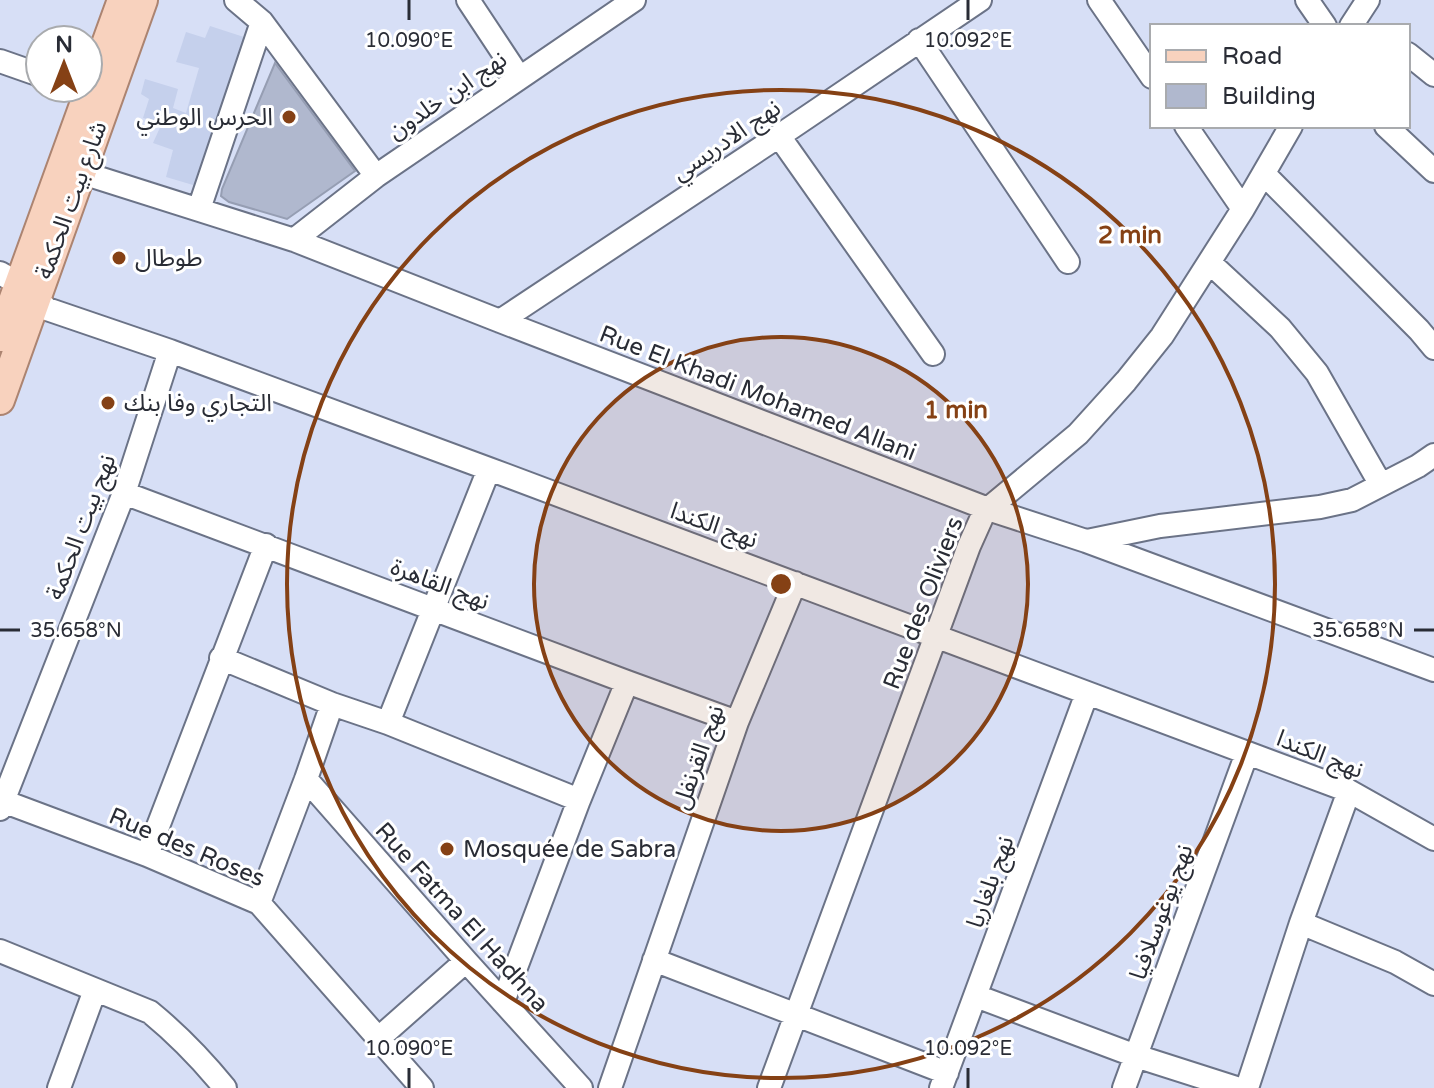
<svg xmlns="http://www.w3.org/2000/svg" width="1434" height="1088" viewBox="0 0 1434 1088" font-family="'Varela Round','Noto Sans Arabic',sans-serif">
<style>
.built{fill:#c5d0ec}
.building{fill:#b0b8ce;stroke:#969eb3;stroke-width:2}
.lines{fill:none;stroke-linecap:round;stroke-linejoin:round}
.minor-casing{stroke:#6b7387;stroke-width:26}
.major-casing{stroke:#ac8471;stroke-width:32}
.minor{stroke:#fff;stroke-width:22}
.major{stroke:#f8d2be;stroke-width:28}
.ticks{fill:none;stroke:#292c35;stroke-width:3}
.ring{fill:none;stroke:#854115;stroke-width:4}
.poi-dot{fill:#854115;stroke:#fff;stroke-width:3}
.labels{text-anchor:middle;stroke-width:6;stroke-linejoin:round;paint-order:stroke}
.street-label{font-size:24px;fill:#292c35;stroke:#fff}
.poi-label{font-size:24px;fill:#292c35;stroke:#fff;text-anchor:start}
.ticks-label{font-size:20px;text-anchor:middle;fill:#292c35;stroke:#fff;stroke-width:6;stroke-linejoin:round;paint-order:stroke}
.centre{fill:#854115;stroke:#fff;stroke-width:4}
.ring-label{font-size:24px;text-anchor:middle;font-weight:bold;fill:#854115;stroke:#fff;stroke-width:6;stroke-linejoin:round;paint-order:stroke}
</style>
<rect width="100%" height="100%" fill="#d7dff6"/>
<!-- built -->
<path class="built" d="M210 26 247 38 200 179 193 185 166 177 173 150 153 143 162 123 143 118 149 99 141 94 145 79 178 89 173 108 186 113 199 68 176 62 186 32 205 38Z"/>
<!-- building -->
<path class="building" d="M275 63 355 171 287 219 229 202 221 196 222 189Z"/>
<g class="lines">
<defs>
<path id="minor" d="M236 0 262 22 376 176
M468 0 519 77
M1099 0 1152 77
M1307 0 1325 26
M1351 26 1368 0
M919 40 1068 262
M1408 54 1434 75
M0 61 40 75
M1186 126 1243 209
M1386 126 1434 171
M779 136 933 354
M67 168 294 240 500 321 988 509 1086 541 1434 670
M1264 174 1419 330 1434 348
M199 209 262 22
M294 240 376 176 634 0
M1210 263 1280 328 1317 373 1381 485
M0 273 19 284 47 309 170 351 489 469 1349 791 1434 839
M500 321 779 136 980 0
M124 493 627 682 737 722
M1087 541 1160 526 1320 507 1352 500 1418 466 1434 455
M221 658 332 704 388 723 579 800
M388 723 489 469
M306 779 466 961 581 1088
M0 800 147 855 259 903 422 1088
M0 809 124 493 170 351
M147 855 266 545
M259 903 306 779 332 704
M1301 923 1395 962 1434 984
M0 951 150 1012C178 1035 203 1061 225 1088
M654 960 947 1073
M976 996 1136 1056 1236 1088
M503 1002 579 800 627 682
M379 1038 466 961
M59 1088 95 990
M610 1088 737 722 795 583
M769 1088 969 546 982 517 988 509 1078 434 1126 381 1162 336 1243 209 1291 126
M941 1088 1087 693
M1124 1088 1247 753
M1247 1088 1301 923 1349 791"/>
<path id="major" d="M0 337 122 0
M0 400 143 0"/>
</defs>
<!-- minor casing -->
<use href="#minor" class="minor-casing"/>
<!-- major casing -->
<use href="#major" class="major-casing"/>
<!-- minor -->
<use href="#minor" class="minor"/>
<!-- major -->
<use href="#major" class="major"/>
</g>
<!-- ticks -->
<path class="ticks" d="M409 0V20M968 0V20M0 630H20M1414 630H1434M409 1068V1088M968 1068V1088"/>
<!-- distance rings -->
<circle cx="781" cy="584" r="247" fill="#854115" fill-opacity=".12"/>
<g class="ring">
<circle cx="781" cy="584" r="247"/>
<circle cx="781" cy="584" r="494"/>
</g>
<!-- markers -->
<g class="poi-dot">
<circle cx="289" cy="117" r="8"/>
<circle cx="119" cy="258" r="8"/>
<circle cx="108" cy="403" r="8"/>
<circle cx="447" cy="849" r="8"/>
</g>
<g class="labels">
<!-- street labels -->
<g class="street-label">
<text transform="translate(447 95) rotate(-34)" y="8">نهج ابن خلدون</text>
<text transform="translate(726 140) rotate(-34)" y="8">نهج الادريسي</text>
<text transform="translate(71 200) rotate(-70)" y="8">شارع بيت الحكمة</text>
<text transform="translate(758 393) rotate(21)" y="8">Rue El Khadi Mohamed Allani</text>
<text transform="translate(714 525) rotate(20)" y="8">نهج الكندا</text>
<text transform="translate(81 527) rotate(-69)" y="8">نهج بيت الحكمة</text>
<text transform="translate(440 584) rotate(21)" y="8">نهج القاهرة</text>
<text transform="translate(923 603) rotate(-69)" y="8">Rue des Oliviers</text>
<text transform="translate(1320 754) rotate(22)" y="8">نهج الكندا</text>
<text transform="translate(698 757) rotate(-70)" y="8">نهج القرنفل</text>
<text transform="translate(187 847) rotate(23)" y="8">Rue des Roses</text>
<text transform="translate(990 882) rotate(-70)" y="8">نهج بلغاريا</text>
<text transform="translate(1161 912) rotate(-70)" y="8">نهج يوغوسلافيا</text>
<text transform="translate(462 917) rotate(48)" y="8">Rue Fatma El Hadhna</text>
</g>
<!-- poi labels -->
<g class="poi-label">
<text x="273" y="125" text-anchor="end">الحرس الوطني</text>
<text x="135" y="266">طوطال</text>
<text x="124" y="411">التجاري وفا بنك</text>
<text x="463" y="857">Mosquée de Sabra</text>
</g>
</g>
<g class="ticks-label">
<text x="409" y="47">10.090°E</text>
<text x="968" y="47">10.092°E</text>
<text x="76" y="637">35.658°N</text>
<text x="1358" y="637">35.658°N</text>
<text x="409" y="1055">10.090°E</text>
<text x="968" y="1055">10.092°E</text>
</g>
<circle cx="781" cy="584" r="12" class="centre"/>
<g class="ring-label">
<text x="1130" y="243">2 min</text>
<text x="956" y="418">1 min</text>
</g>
<!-- legend -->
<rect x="1150" y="24" width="260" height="104" fill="#ffffff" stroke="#a9abae" stroke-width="2"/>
<rect x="1166" y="50" width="40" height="12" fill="#f8d2be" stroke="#a9abae" stroke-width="2"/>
<text x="1222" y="64" font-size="24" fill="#292c35">Road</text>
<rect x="1166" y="84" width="40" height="24" fill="#b0b8ce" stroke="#a9abae" stroke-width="2"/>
<text x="1222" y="104" font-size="24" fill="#292c35">Building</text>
<!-- north arrow -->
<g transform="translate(64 64)"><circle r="38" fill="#ffffff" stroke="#a9abae" stroke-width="2"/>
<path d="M0-6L14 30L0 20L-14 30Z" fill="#854115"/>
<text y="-12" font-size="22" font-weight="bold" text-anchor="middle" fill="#292c35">N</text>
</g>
</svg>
